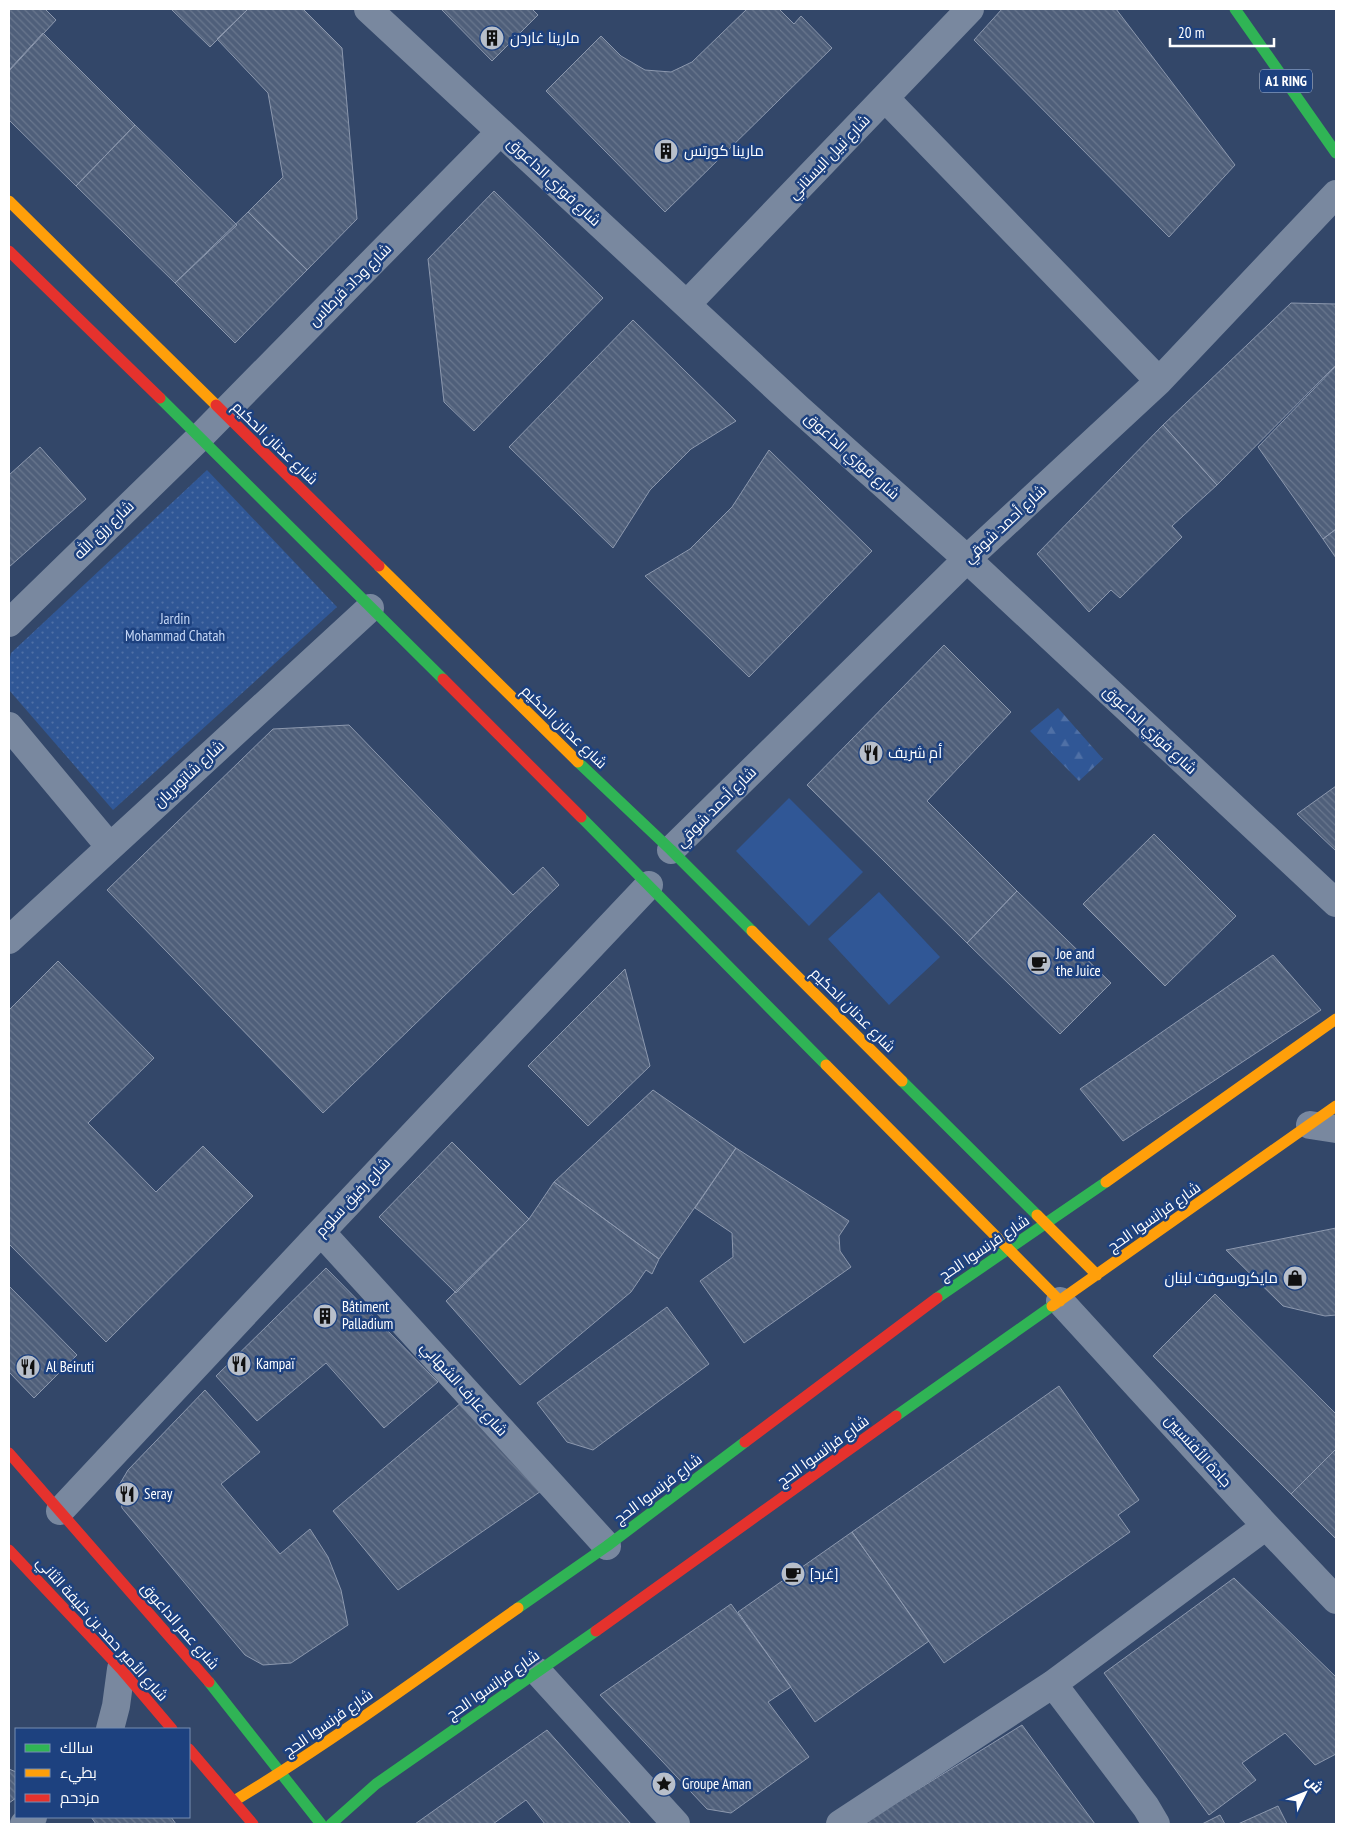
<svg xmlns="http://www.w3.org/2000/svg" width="1345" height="1833" viewBox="0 0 1345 1833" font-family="'PT Sans Narrow',Cairo,sans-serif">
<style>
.grass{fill:#305796}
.forest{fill:url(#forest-firs)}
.park{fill:url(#park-dots)}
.building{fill:url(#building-back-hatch);stroke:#8c98ae}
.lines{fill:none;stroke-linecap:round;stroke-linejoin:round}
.street{stroke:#79889f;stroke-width:28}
.fast{stroke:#30b455;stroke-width:11}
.slow{stroke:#ff9f0a;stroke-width:11}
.jam{stroke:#e5322d;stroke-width:11}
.labels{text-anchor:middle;stroke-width:5;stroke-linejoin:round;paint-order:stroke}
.shield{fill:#1d417f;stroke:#bbc6d9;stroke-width:1}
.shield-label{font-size:14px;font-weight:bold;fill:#fff}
.poi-label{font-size:15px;fill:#fff;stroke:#1d417f;text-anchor:start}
.street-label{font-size:15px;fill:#fff;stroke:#1d417f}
.park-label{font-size:15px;fill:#c5d7f6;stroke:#1d417f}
</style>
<defs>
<pattern id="forest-firs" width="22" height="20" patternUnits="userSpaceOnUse" patternTransform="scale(1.25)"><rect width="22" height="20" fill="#305796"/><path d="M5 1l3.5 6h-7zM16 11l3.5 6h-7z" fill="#4f70a6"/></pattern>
<pattern id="park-dots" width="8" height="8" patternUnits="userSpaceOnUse" patternTransform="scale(1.25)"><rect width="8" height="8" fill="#305796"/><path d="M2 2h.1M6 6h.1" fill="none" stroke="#4f70a6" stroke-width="1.8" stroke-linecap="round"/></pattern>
<pattern id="building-back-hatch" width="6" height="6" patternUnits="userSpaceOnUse" patternTransform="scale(1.25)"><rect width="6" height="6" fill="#4f5f7a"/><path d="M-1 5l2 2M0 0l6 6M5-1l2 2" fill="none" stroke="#69778e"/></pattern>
</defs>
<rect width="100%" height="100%" fill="#334769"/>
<!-- grass -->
<path class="grass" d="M789 798 863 872 809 926 736 851Z
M879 892 940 957 889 1005 828 939Z"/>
<!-- forest -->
<path class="forest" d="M1058 708 1103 759 1079 781 1030 731Z"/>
<!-- park -->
<path class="park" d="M207 470 337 607 113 810 9 690V663L11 653Z"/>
<!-- building -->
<path class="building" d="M9 9H45L56 20 9 71Z
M171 9H248L210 47Z
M248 9H303L342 48 357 219 307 270 248 212 283 177 268 93 217 39Z
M441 9H532L538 15 492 61Z
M747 9H779L794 24 801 16 832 48 665 212 546 91 601 36 621 56 645 70 671 72 692 62Z
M1002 9H1116L1235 165 1169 237 974 40Z
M43 33 135 125 76 186 9 120V70Z
M135 125 237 225 175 283 76 186Z
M494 191 603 298 474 431 444 402 428 259Z
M248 212 307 270 235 343 175 283Z
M1291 303 1336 304V365L1217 485 1163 425Z
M633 320 736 421 691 449 650 490 613 548 509 447Z
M1336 366V529L1323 539 1258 447Z
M1163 425 1217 485 1172 526 1182 537 1120 598 1111 590 1089 612 1037 554Z
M40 447 86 499 9 567V475Z
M769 450 872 551 749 677 645 576 690 549 732 507Z
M1336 529V558L1323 539Z
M944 645 1011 712 927 801 1017 891 967 943 807 785Z
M349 725 513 895 543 867 559 885 323 1113 107 890 273 729Z
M1336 786V851L1297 814Z
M1154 834 1236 916 1165 986 1083 904Z
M1017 891 1111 983 1060 1034 967 943Z
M1273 955 1321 1010 1123 1141 1080 1089Z
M58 961 154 1058 88 1123 156 1192 203 1146 253 1196 106 1342 9 1244V1010Z
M625 969 650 1066 588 1126 528 1066Z
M653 1090 736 1148 659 1259 554 1182Z
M452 1142 529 1219 456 1293 379 1217Z
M736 1148 849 1221 839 1236 840 1251 851 1267 744 1343 700 1281 733 1257 732 1233 695 1208Z
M554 1182 659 1259 652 1274 646 1270 631 1292 520 1385 446 1301 529 1219Z
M1336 1228V1315L1325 1316 1283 1306 1226 1250Z
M326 1268 438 1382 384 1428 326 1363 257 1421 216 1376Z
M9 1286 77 1355 34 1398 9 1372Z
M1215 1294 1336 1414V1449L1291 1494 1153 1356Z
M667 1307 709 1364 593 1450 567 1442 537 1403Z
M1059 1386 1139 1500 1118 1515 1130 1532 944 1663 852 1532Z
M205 1390 260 1452 221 1484 280 1554 310 1529 328 1557 341 1590 348 1625 291 1663 263 1665 245 1655 122 1508 118 1487 128 1470Z
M462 1402 544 1489 398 1590 333 1511Z
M1336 1449V1539L1291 1494Z
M852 1532 929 1641 815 1722 738 1612Z
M1234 1578 1336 1677V1754L1315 1765 1285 1733 1242 1763 1256 1780 1209 1815 1104 1673Z
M731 1604 791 1687 768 1702 809 1757 731 1813 707 1809 600 1695Z
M1022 1725 1095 1824H862Z
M547 1730 631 1824H545L526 1800 493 1824H415Z
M9 1769 16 1772V1798L9 1803Z
M1278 1806 1287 1824H1238Z
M1220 1815 1225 1824H1202Z
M91 1817H171L176 1824H96Z"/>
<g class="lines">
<!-- street -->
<path class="street" d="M368 9 798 408 967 559 1336 903
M885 98 1159 381
M687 304 970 9
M9 623 200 437 500 132
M9 726 110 847
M671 850 967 559 1159 381 1336 194
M9 940 370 608
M1310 1125 1336 1129
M321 1232 607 1546
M1060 1301 1266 1526 1336 1600
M60 1511 321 1232 649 885
M538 1672 676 1824
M1053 1684 1146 1807 1156 1824
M110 1729 116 1706 121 1669
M24 1824 33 1817
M840 1824 1053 1684 1266 1526"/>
<!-- fast -->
<path class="fast" d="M1235 9 1336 153
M160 398 443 679
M578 762 671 850 752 931
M581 817 826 1065
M902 1081 1037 1215
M937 1298 1106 1182
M896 1416 1052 1306
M518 1608 607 1546 745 1442
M209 1682 321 1824
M331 1824 376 1784 596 1631"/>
<!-- slow -->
<path class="slow" d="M9 201 216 405
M379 566 578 762
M752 931 902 1081
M826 1065 1060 1301
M1106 1182 1336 1019
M1037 1215 1097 1275
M1052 1306 1336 1106
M234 1801C332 1742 424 1674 518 1608"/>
<!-- jam -->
<path class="jam" d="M9 251 160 398
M216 405 379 566
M443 679 581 817
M745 1442 937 1298
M9 1453 209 1682
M9 1550 121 1669 172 1729
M596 1631 896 1416
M189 1749 253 1824"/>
</g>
<!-- icons -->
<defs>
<symbol id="building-disc" viewBox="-11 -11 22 22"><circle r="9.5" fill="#b8bfca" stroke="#1d417f"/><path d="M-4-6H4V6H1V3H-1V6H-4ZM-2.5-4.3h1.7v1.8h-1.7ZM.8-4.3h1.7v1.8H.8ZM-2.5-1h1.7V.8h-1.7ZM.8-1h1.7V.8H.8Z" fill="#111"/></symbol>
<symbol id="restaurant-disc" viewBox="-11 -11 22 22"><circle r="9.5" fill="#b8bfca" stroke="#1d417f"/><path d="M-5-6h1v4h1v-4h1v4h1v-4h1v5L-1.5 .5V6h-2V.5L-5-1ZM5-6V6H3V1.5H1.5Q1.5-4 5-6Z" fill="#111"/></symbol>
<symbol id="cafe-disc" viewBox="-11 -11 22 22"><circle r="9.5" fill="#b8bfca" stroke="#1d417f"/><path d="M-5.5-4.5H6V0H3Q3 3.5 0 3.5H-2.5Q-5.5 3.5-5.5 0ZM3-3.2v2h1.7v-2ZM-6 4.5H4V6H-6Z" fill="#111"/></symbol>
<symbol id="shop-disc" viewBox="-11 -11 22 22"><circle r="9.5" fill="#b8bfca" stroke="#1d417f"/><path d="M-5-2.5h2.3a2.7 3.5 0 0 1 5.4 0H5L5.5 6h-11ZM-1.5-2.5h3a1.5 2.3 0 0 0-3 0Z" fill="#111"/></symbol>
<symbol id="sight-disc" viewBox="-11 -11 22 22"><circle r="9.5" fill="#b8bfca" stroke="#1d417f"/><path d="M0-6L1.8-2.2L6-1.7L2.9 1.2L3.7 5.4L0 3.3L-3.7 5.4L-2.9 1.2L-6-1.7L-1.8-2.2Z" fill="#111"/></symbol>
</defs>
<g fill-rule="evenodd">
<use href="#building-disc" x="478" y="24" width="28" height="28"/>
<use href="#building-disc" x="652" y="137" width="28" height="28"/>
<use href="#restaurant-disc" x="857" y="739" width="28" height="28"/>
<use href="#cafe-disc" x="1025" y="949" width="28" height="28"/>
<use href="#shop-disc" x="1281" y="1264" width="28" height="28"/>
<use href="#building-disc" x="311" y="1302" width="28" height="28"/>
<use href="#restaurant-disc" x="225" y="1350" width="28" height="28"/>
<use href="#restaurant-disc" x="14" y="1353" width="28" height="28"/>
<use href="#restaurant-disc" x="113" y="1480" width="28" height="28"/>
<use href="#cafe-disc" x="779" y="1560" width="28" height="28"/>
<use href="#sight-disc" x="650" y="1770" width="28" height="28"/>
</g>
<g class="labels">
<!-- shield labels -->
<rect class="shield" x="1260" y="69.5" width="52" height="23" rx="4"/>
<g class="shield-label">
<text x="1286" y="86">A1 RING</text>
</g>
<!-- poi labels -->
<g class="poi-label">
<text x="510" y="43">مارينا غاردن</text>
<text x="684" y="156">مارينا كورتس</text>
<text x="888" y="758">أم شريف</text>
<text x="1056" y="959">Joe and<tspan x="1056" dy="17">the Juice</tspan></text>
<text x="1278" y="1283" text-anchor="end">مايكروسوفت لبنان</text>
<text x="342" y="1312">Bâtiment<tspan x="342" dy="17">Palladium</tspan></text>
<text x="256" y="1369">Kampaï</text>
<text x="46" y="1372">Al Beiruti</text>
<text x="144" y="1499">Seray</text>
<text x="810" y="1579">[غرد]</text>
<text x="682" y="1789">Groupe Aman</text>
</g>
<!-- street labels -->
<g class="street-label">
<text transform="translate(829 157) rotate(-46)" y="5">شارع نبيل البستاني</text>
<text transform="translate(554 182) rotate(43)" y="5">شارع فوزي الداعوق</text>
<text transform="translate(350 285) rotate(-45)" y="5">شارع وداد قرطاس</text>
<text transform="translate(275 443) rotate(44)" y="5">شارع عدنان الحكيم</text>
<text transform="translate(852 456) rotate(42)" y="5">شارع فوزي الداعوق</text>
<text transform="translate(1005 524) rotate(-43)" y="5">شارع أحمد شوقي</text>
<text transform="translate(104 530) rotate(-44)" y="5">شارع رزق الله</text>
<text transform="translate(564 727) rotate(44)" y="5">شارع عدنان الحكيم</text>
<text transform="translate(1150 730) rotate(43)" y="5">شارع فوزي الداعوق</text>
<text transform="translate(189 774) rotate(-43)" y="5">شارع شاتوبريان</text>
<text transform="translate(716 807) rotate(-45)" y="5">شارع أحمد شوقي</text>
<text transform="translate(853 1010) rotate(45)" y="5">شارع عدنان الحكيم</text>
<text transform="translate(353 1197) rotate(-47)" y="5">شارع رفيق سلوم</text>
<text transform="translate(1154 1217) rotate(-35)" y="5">شارع فرانسوا الحج</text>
<text transform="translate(984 1248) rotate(-34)" y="5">شارع فرنسوا الحج</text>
<text transform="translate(464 1389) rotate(48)" y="5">شارع عارف الشهابي</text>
<text transform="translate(823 1451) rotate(-36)" y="5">شارع فرانسوا الحج</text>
<text transform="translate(1198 1451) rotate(48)" y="5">جادة الأفنسيين</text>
<text transform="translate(658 1489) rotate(-37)" y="5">شارع فرنسوا الحج</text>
<text transform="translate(180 1626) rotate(49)" y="5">شارع عمر الداعوق</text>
<text transform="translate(102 1629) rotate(48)" y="5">شارع الأمير حمد بن خليفة الثاني</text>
<text transform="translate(493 1685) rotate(-35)" y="5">شارع فرانسوا الحج</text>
<text transform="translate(328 1723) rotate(-35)" y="5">شارع فرنسوا الحج</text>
</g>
<!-- park labels -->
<g class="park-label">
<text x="175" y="624">Jardin<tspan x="175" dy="17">Mohammad Chatah</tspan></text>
</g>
</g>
<!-- border -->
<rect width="1345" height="1833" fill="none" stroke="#ffffff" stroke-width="20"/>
<!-- legend -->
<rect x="15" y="1728" width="175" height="90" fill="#1d417f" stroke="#778db2"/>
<rect x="25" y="1744" width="25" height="8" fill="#30b455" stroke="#778db2"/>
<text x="60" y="1753" font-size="15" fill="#ffffff">سالك</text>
<rect x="25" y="1769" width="25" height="8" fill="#ff9f0a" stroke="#778db2"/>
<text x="60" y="1778" font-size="15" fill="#ffffff">بطيء</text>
<rect x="25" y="1794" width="25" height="8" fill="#e5322d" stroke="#778db2"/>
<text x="60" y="1803" font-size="15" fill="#ffffff">مزدحم</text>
<!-- north arrow -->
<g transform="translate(1305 1793) rotate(47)" stroke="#1d417f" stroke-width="4" paint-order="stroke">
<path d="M0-4L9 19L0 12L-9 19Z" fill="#ffffff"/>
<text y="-8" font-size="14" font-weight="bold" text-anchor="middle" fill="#ffffff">ش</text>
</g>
<!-- scale -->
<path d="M1170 38v8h104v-8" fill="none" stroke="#ffffff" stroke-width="2.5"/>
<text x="1178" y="38" font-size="15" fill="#ffffff" stroke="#1d417f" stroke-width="4" paint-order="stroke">20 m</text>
</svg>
